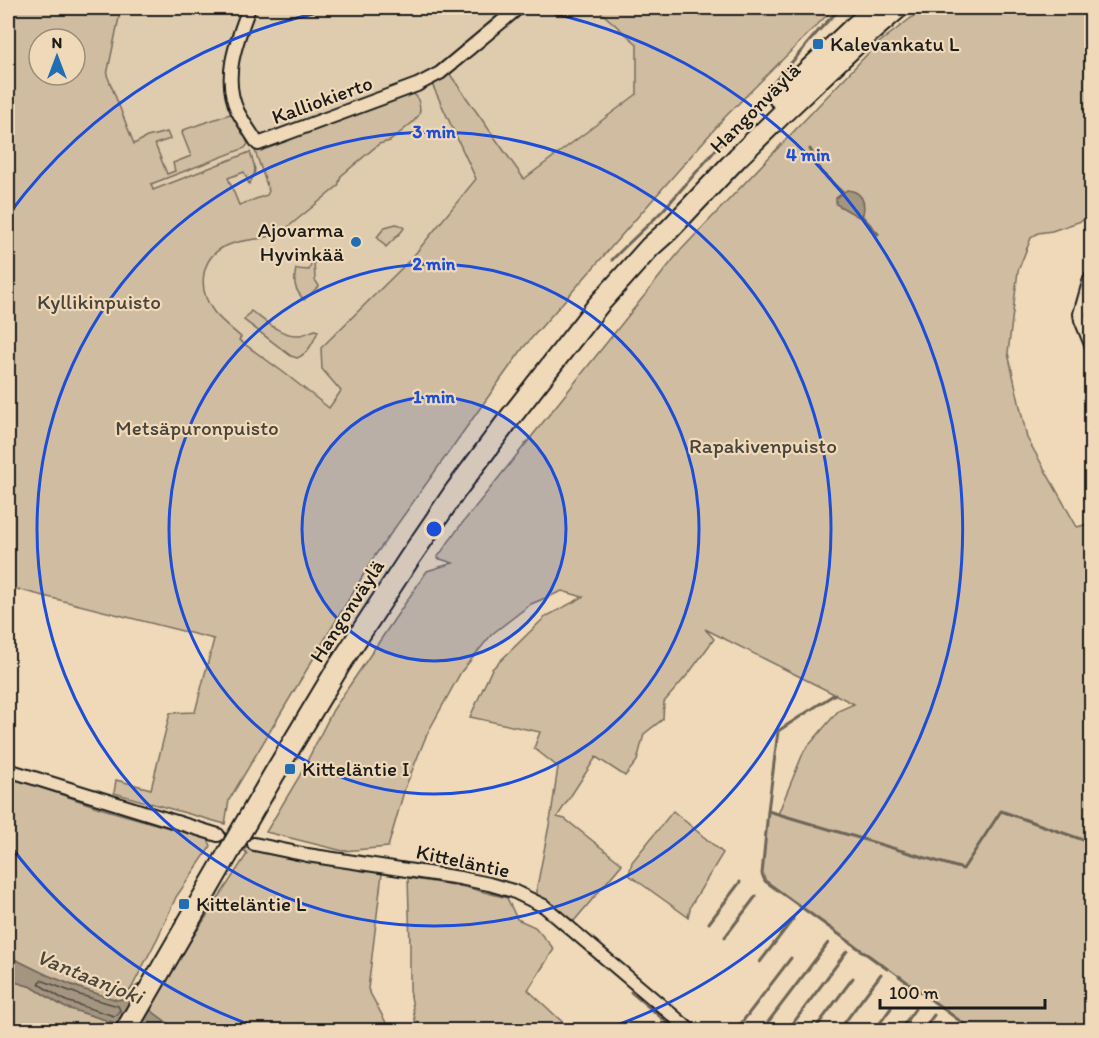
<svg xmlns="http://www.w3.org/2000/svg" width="1099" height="1038" viewBox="0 0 1099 1038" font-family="Itim,sans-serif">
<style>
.built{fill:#dfcbad}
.green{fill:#d0bda1;stroke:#766c5e;stroke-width:1.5;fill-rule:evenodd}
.water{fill:#a49580;stroke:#6e6558;stroke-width:1.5}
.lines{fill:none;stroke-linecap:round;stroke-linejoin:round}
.shore{stroke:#524c44;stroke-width:1.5}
.stream{stroke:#6e6558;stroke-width:3}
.minor-casing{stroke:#1c1c1c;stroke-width:16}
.trunk-casing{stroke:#1c1c1c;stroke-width:24}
.minor{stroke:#efd9b8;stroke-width:12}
.trunk{stroke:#efd9b8;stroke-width:20}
.ring{fill:none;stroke:#1d4ed8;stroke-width:3}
.poi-dot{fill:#1f6fb2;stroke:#efd9b8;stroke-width:2}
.labels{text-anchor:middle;stroke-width:4.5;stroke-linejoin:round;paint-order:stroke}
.poi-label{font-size:21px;fill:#1c1c1c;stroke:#efd9b8;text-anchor:start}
.street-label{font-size:21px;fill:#1c1c1c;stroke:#efd9b8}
.park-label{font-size:21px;fill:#49443d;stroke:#efd9b8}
.water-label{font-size:22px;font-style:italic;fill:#4c463f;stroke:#efd9b8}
.centre{fill:#1d4ed8;stroke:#efd9b8;stroke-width:3}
.ring-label{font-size:18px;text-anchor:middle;font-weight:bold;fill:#1d4ed8;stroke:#efd9b8;stroke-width:4.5;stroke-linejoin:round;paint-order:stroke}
</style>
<rect width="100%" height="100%" fill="#efd9b8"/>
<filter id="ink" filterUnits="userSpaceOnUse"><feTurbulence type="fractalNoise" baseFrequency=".0167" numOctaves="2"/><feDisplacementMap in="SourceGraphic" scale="12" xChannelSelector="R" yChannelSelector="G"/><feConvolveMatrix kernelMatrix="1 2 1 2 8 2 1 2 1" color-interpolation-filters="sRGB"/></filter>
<g filter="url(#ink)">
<!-- built -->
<path class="built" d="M121 8H596L637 44V94L524 179 509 159 329 408 283 372 211 320 157 201 107 75Z"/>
<!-- green -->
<path class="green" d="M8 8H121L107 75 134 144 147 137 167 132 170 139 155 144 167 174 175 171 173 163 191 156 182 133 183 130 230 114 235 115 248 144 245 148 151 184 153 190 250 152C255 167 258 171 249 184L244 172 228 178 239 205 267 195 269 191 255 151 411 92 417 97 419 103 420 109 419 115 413 122 390 141 379 144 341 176 338 186 288 227C268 242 253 237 231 244 200 254 196 288 214 312 221 321 232 329 241 337L239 340 283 372 329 408 341 391 322 369 321 348 411 259 476 179 432 84 449 73 524 179 637 94V44L596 8H834L725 117 523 348 374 557 229 800 225 824 114 793 116 780 151 789 170 713 195 712 214 639 8 587ZM39 39H75V75H39Z
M924 8H1091V220L1087 219 1052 231 1038 233 1031 238 1018 271 1008 353 1027 438 1077 527 1091 523V1030H972L899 976 765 881 762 874 768 811 778 814 804 751 838 711 854 704 705 629 714 639 689 673 664 702 663 719 644 734 637 761 625 776 596 757 557 817 565 819 622 864 574 921 537 896V887L551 815 558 767 534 748 540 732 470 717 492 669 545 617 583 597 562 591 531 604 492 634 461 672 427 734 405 788 388 847 343 851 266 832 299 777 333 710 427 571 453 563 437 558 460 526 680 251 876 45Z
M396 224 400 225 404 228 402 231 386 247 377 237 385 227Z
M312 260 314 261 315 280 319 286 304 300C295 290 293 283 296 269L309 270Z
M251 311C264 320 280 335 296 335 302 336 309 332 315 330L318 331C313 342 309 353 297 358L291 356 244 320Z
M8 776 103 809 208 839 211 846 176 897 158 937 131 989 123 999 117 1000 82 989 47 975 8 956Z
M673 811 723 853 691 905 688 917 629 875 632 862Z
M242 847 305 860 382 873 368 989 390 1030H177L149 1009 169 974 247 854Z
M408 878 465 887 507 898 517 919 535 927 554 949 528 990 571 1030H454L451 1025 416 1026 410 990V945Z
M8 980 32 987 64 1007 119 1024 115 1030H8Z"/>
<!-- water -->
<path class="water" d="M847 190C861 191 866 201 863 214L859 217 836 204V198Z
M8 956 47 975 82 989 117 1000 123 999 131 989 142 983 119 1024 64 1007 32 987 8 980Z
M149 1009 177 1030H137Z"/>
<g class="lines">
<!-- shore -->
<path class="shore" d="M41 980 80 995 118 1006 120 1010 117 1015 114 1016 66 1001 40 985 39 982Z"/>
<!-- stream -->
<path class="stream" d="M810 149 822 173 843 193
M861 215 878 234
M612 260C629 242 648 226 665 208 705 163 743 117 783 72 803 51 819 26 842 8
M835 694 778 731 768 811 963 869 1001 811 1092 843
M768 811 762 874 765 881 887 969
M709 923 740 882
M725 937 756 896
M760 962 793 919
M899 976 972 1030
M631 992 676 1030
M736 1030 791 958
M762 1030 828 943
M788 1030 847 951
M814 1030 853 978
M839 1030 881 974
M875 1030 891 1008
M900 1030 915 1009
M923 1030 934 1015"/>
<defs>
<path id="minor" d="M249 8C237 40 221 78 238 112 244 123 251 133 258 144L417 85 440 73 518 8
M1092 280 1090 279 1080 314 1081 320 1092 347
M8 770 218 835
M254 844 307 855 460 878 489 884 513 891 544 906 690 1030"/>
<path id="trunk" d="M779 98 853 28 877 8
M126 1030 273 776 339 666 409 559 456 490 506 423 599 304 650 247 669 230 738 157 783 113 854 46 898 8"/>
</defs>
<!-- minor casing -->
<use href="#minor" class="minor-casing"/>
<!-- trunk casing -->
<use href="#trunk" class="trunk-casing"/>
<!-- minor -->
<use href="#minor" class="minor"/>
<!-- trunk -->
<use href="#trunk" class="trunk"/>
</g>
</g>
<!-- distance rings -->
<circle cx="434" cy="529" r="132" fill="#1d4ed8" fill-opacity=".12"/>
<g class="ring">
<circle cx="434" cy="529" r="132"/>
<circle cx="434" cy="529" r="265"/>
<circle cx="434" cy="529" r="397"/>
<path d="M262 1029A529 529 0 0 1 9 844M9 214A529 529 0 0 1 342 8M526 8A529 529 0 0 1 606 1029"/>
</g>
<!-- markers -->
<g class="poi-dot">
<rect x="812" y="38" width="12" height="12" rx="3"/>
<circle cx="356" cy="242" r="6"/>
<rect x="284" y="763" width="12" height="12" rx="3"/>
<rect x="178" y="898" width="12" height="12" rx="3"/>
</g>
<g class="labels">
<!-- poi labels -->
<g class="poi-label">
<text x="830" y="51">Kalevankatu L</text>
<text x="344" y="237" text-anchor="end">Ajovarma<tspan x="344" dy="24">Hyvinkää</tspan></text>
<text x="302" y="776">Kitteläntie I</text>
<text x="196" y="911">Kitteläntie L</text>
</g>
<!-- street labels -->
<g class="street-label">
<text transform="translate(322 100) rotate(-20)" y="7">Kalliokierto</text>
<text transform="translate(755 108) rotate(-45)" y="7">Hangonväylä</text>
<text transform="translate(347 611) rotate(-57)" y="7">Hangonväylä</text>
<text transform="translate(463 861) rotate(12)" y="7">Kitteläntie</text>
</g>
<!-- park labels -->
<g class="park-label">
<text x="99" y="309">Kyllikinpuisto</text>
<text x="197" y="435">Metsäpuronpuisto</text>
<text x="763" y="453">Rapakivenpuisto</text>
</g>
<!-- water labels -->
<g class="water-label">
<text transform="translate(90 976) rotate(22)" y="8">Vantaanjoki</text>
</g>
</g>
<circle cx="434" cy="529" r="9" class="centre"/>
<g class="ring-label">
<text x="434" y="138">3 min</text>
<text x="808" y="161">4 min</text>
<text x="434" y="270">2 min</text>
<text x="434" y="403">1 min</text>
</g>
<!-- margin -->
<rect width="1099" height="1038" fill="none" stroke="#efd9b8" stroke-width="30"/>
<rect x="15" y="15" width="1069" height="1008" fill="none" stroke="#1c1c1c" stroke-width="2" filter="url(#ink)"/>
<!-- north arrow -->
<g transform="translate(57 57)"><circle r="28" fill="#efd9b8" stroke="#9b8d7a" stroke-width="1.5"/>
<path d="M0-4.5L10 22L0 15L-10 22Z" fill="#1f6fb2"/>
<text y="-9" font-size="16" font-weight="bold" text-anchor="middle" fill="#1c1c1c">N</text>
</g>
<!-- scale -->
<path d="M880 999v9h165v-9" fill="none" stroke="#1c1c1c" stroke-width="3"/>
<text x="889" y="999" font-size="18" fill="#1c1c1c" stroke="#efd9b8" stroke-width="4.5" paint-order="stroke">100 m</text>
</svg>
